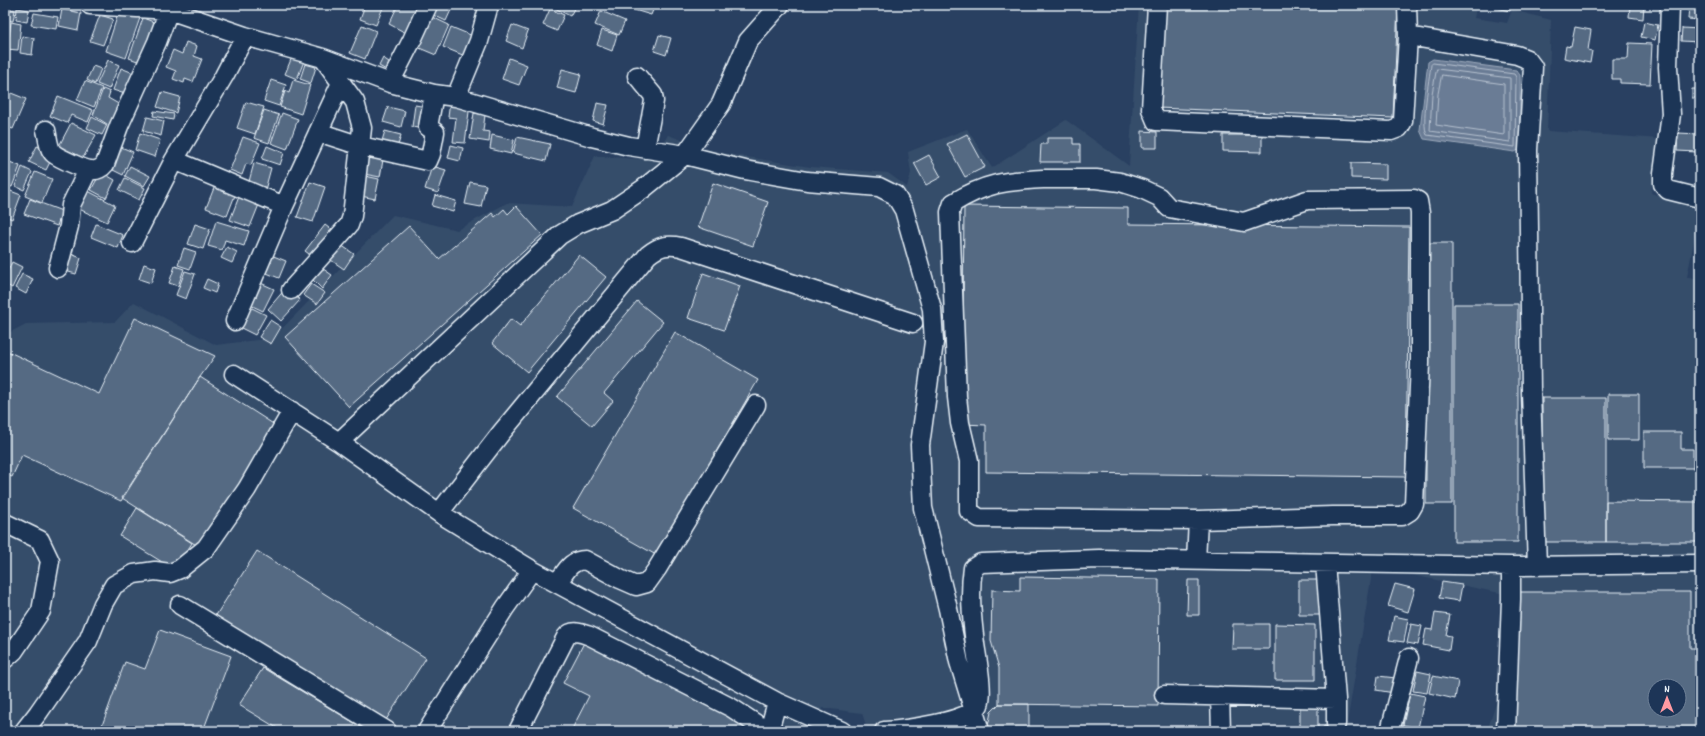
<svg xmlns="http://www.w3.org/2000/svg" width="1705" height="736" viewBox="0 0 1705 736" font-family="Dekko,sans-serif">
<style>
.built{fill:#364d6b;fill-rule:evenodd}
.water{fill:#6b7c95;stroke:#9dabbd}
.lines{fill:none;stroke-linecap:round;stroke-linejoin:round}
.shore{stroke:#b6c2d0;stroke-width:1}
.building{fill:#556a83;stroke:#e8f1f8;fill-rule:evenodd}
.minor-casing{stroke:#e8f1f8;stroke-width:21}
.minor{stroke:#1d3557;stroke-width:18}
</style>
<rect width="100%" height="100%" fill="#294061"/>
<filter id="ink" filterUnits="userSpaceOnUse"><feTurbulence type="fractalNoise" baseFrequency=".025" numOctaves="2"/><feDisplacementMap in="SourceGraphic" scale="8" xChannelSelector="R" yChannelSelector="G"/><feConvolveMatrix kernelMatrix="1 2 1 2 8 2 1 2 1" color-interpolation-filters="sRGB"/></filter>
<g filter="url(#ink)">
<!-- built -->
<path class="built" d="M1139 5H1469L1476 7 1474 18 1507 23 1512 10 1551 20 1547 131 1660 139 1651 193 1700 211 1687 277 1700 281V731H1487L1497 701 1505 594 1373 567 1347 723 1374 731H868L862 713 823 708 817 731H5V335L26 324 115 322 134 302 216 345 273 338 393 215 457 230 507 203 572 207 595 156 653 160 668 135 715 152 810 167 888 173 907 187 911 173 908 152 967 129 992 168 1066 120 1129 166ZM1655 686H1679V710H1655Z"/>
<!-- water -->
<path class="water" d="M1433 59 1516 70 1520 75V149L1515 152 1424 139 1420 130 1428 62Z"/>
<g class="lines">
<!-- shore -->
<path class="shore" d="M1433 63 1514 74 1516 77 1515 147 1427 135C1421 123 1429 80 1431 65Z
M1437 69 1510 78V142L1430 131 1432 94Z
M1442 75 1504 84V135L1436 125 1438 94Z"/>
</g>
<!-- building -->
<path class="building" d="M365 5H384L376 25 360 19Z
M398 5H420L406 33 389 24Z
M435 5H440L451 10 446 21 431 14Z
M552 5H576L570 16 551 6Z
M632 5H655L651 15 631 9Z
M1162 5H1398L1393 118 1158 108Z
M1497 5H1511L1510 11 1496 8Z
M1572 5H1584L1583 8Z
M1630 5H1644L1643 19 1629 17Z
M1689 5 1700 6V20L1688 19Z
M5 8 15 10 13 21 5 20Z
M17 8 29 10 27 22 16 20Z
M62 9 81 13 78 30 59 26Z
M550 9 564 15 557 31 543 25Z
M119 11 140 18 126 58 106 51Z
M601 11 625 21 619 35 595 25Z
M34 13 58 17 56 29 31 25Z
M100 15 113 19 103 45 90 41Z
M430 16 449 25 436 55 417 47Z
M143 18 159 24 146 64 129 58Z
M11 22 21 24 18 50 5 49V35L9 36Z
M1644 22 1658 25 1655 40 1641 37Z
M362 25 376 31 365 59 350 53Z
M512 25 528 31 522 48 506 41Z
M451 27 473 36 465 56 443 47Z
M1575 27 1591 30 1588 50 1592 51 1590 63 1564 58 1566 46 1571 47Z
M1682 28 1700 29V42L1681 41Z
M602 30 617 35 612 51 597 45Z
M659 35 671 38 666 55 654 51Z
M22 36 34 38 32 55 20 53Z
M186 42 197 46 194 56 202 59 193 82 185 79 184 83 173 79 176 71 166 67 173 50 182 54Z
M1629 43 1652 44 1650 84 1620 83V79H1612V59H1628Z
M292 57 304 61 297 79 285 74Z
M383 58 392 64 388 71 379 66Z
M509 58 527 65 519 85 502 79Z
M108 60 119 65 109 89 97 84Z
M305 64 316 67 311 83 300 79Z
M93 66 101 69 95 84 87 80Z
M121 68 136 74 128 95 113 90Z
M562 69 581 74 576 93 557 88Z
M271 80 286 85 279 106 264 101Z
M293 80 310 85 301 114 280 107 285 91 289 93Z
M85 81 102 88 94 107 77 100Z
M103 89 110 92 108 98 122 106 113 128 93 115Z
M1692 89H1700V98H1692Z
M6 91 26 99 13 129 5 126Z
M162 92 180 97 176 113 157 107Z
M58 96 93 110 88 122 71 115 67 123 50 116Z
M1699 99H1700V121H1699Z
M246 102 264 107 255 134 237 128Z
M450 102 470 104 465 143 453 142 456 118 448 117Z
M597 103 608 105 603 124 593 121Z
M415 105 427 107 424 129 412 127Z
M388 107 405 111 401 127 383 122Z
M264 110 279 115 269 143 254 138Z
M154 111 174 114 173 120 153 116Z
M282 113 298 119 287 149 271 143Z
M474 113 485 115 483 131 490 132 489 142 470 139Z
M92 117 107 125 102 135 87 128Z
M147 117 164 121 161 136 143 131Z
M71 123 96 135 83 158 59 146Z
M385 131 401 135 397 149 381 144Z
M1142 131 1157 132V148H1142Z
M140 133 160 140 155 157 135 150Z
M1678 133 1699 134 1697 152 1677 151Z
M967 134 985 167 965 177 947 144Z
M492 135 514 140 511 154 490 149Z
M1223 135H1262V152L1223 151Z
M243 137 260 143 251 165 246 164 242 175 230 170Z
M517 137 550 144 546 161 513 153Z
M1047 138H1073V144H1080V162H1040L1041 144H1047Z
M451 145 463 148 460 161 448 158Z
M37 146 54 154 46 170 29 162Z
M267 146 284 153 280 165 262 159Z
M121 147 133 152 123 175 111 169Z
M929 155 941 177 926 185 914 163Z
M367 157 383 160 380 177 364 174Z
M7 161 20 166 12 187 5 185V165Z
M254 163 271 168 265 190 248 185Z
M1351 163 1386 164V179L1351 178Z
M130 166 150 176 144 186 125 176Z
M432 166 446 170 438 193 425 189Z
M22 167 32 172 24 190 15 186Z
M35 172 52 179 42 203 25 196Z
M101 172 115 180 106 198 91 190Z
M365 176 379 179 375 199 361 196Z
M125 178 145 188 139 200 119 190Z
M310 182 325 187 313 222 297 217Z
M470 182 486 185 481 207 465 204Z
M216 183 237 190 227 216 206 208Z
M713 183 768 202 753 246 698 227Z
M8 190 21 195 12 219 5 216V199Z
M88 191 115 205 107 222 79 209Z
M240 194 260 202 250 227 230 220Z
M435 195 456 201 453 212 432 206Z
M30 199 62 211 57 226 24 214Z
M516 206 542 235 349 407 285 337 409 226 439 259 492 213 495 217 504 209 508 214Z
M964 206 1128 208V224L1409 227 1406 477 986 472V425L962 424Z
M216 221 249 231 244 246 225 240 222 250 208 246Z
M96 224 123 235 118 248 91 237Z
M195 224 210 229 203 249 188 244Z
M325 225 337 234 317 260 305 251Z
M338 243 354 254 344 269 328 258Z
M1426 243H1452V504H1426Z
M227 247 237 252 232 263 221 258Z
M184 248 196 252 190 269 178 265Z
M266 253 286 261 279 278 259 270Z
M71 254 81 258 76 274 65 271Z
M579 255 606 277 527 372 492 343 511 319 520 326Z
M12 262 22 267 12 288 5 284V277Z
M144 264 156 268 151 283 139 279Z
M175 266 184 269 178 286 169 283Z
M319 266 332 275 322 289 311 278Z
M185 271 195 274 186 299 176 295Z
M703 273 740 286 724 330 688 318Z
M22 274 33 279 26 294 15 288Z
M207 279 218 284 215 293 203 288Z
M254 280 274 289 263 311 244 302Z
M311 284 325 293 317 304 303 295Z
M286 288 300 300 281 321 268 309Z
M637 301 663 322 604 393 613 401 592 426 557 397Z
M1454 304H1518V542H1454Z
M248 306 266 315 255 335 237 326Z
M135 318 215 356 200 377 121 501 22 455 12 477 5 474V350L99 394Z
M270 320 281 327 271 344 259 337Z
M675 332 758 380 656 555 573 508Z
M200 377 278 427 201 548 122 498Z
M1608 394H1639V440H1608Z
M1542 398H1606V542H1542Z
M1644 432H1681V449H1693V468H1644Z
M1606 501 1700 502V542H1606Z
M137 508 192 543 175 570 120 536Z
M257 551 426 658 382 726 213 620Z
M1020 577 1159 579 1158 706 999 704V668L991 641 992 590 1020 591Z
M1188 580H1199V615H1187Z
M1299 580H1323L1322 615H1299Z
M1442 582 1462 585 1459 601 1439 598Z
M1395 584 1415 589 1408 612 1388 606Z
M1513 592H1690V648H1700V731H1513ZM1655 686H1679V710H1655Z
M1435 613 1450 615 1446 635 1451 636 1449 650 1423 645 1426 629 1432 630Z
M1394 616 1408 619 1404 642 1389 640Z
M1233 624H1269V649H1232Z
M1275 624 1315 625V680H1275Z
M1411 624 1422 626 1418 645 1407 643Z
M160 630 231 656 203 731H100L125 662 145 669Z
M586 639 750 723 746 731H571L589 696 563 683Z
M263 668 368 731H282L239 705Z
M1417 671 1431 674 1427 693 1413 691Z
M1378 676 1396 678 1394 693 1376 690Z
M1433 676 1458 681 1455 699 1429 693Z
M1410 693 1425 696 1418 728 1403 725Z
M999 704H1029V731H989L988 726 991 712Z
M1300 707 1318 708V731H1300Z
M1324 726 1351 731H1323Z"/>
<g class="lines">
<defs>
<path id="minor" d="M90 5 169 10 245 36 323 58 390 83 434 94 456 97 592 137 629 146 685 155 745 170 807 181 879 187 895 195 904 210 932 309 934 342 920 445 923 508 948 609 959 662 980 731
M1157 5 1151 109 1156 121 1391 131 1399 128 1403 121 1408 36 1407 5
M1670 5 1668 67 1671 114 1663 173V184L1668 190 1700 198
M1408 36 1517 55 1527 59 1533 67 1528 150 1531 392 1537 566
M637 76 653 95 654 101 645 149
M390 83 412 40 428 5
M456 97 479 41 489 5
M46 130C48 137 48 149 54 154 59 158 85 170 91 170 97 171 102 168 105 164L119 126 157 42 169 10
M318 132 361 146 428 161 431 154 435 132 428 127 434 94
M174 160 284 206
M1043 179H1096L1120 182 1142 189 1159 197 1169 208 1244 222 1307 200 1414 199 1418 201 1420 213V363L1414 504 1410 511 1402 516H1333L1198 520 979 518 969 511V461L960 423 957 397 950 212 953 203C986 183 1005 181 1043 179Z
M132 243 174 160 224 76 245 36
M58 268 69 226 71 205 88 170
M291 290 349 225 352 216 362 128 355 102 323 58
M235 321 284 206 341 83
M234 374 339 442 439 513 532 570
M339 442 560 235 578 224 612 210 643 189 685 155 721 104 748 41 780 5
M439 513 501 433 648 255C659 246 667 244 681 247L913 323
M5 523 40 540 50 561 41 611 14 651 5 659
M1196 561 1198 520
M1325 563 1336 699V724
M1511 566 1700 564
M557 583C566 572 570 560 585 560L620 579 636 586 647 583 657 569 756 405
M180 605 387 731
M1164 695 1336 699
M1220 696 1221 731
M24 731 38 713 88 641 103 604 114 585 134 574 155 571 170 573 180 569 206 548 247 489 292 411
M427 731 505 608 532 570 777 702 842 731
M518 731 566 637C572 629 582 633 590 636L732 708 767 731
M769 731 777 702
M884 731C902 730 970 722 979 705 984 693 977 658 975 644 972 619 969 593 973 568L981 563 1099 559 1511 566V599L1506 731
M1390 731 1409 658"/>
</defs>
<!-- minor casing -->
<use href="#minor" class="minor-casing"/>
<!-- minor -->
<use href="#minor" class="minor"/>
</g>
</g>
<!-- margin -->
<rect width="1705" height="736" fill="none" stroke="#1d3557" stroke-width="20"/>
<rect x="10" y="10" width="1685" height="716" fill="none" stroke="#e8f1f8" stroke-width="1.5" filter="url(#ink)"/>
<!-- north arrow -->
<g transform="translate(1667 698)"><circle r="19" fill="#1d3557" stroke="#6e8097"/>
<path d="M0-3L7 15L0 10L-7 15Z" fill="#ff9aa2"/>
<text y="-6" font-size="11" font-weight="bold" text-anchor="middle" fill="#e8f1f8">N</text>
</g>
</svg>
